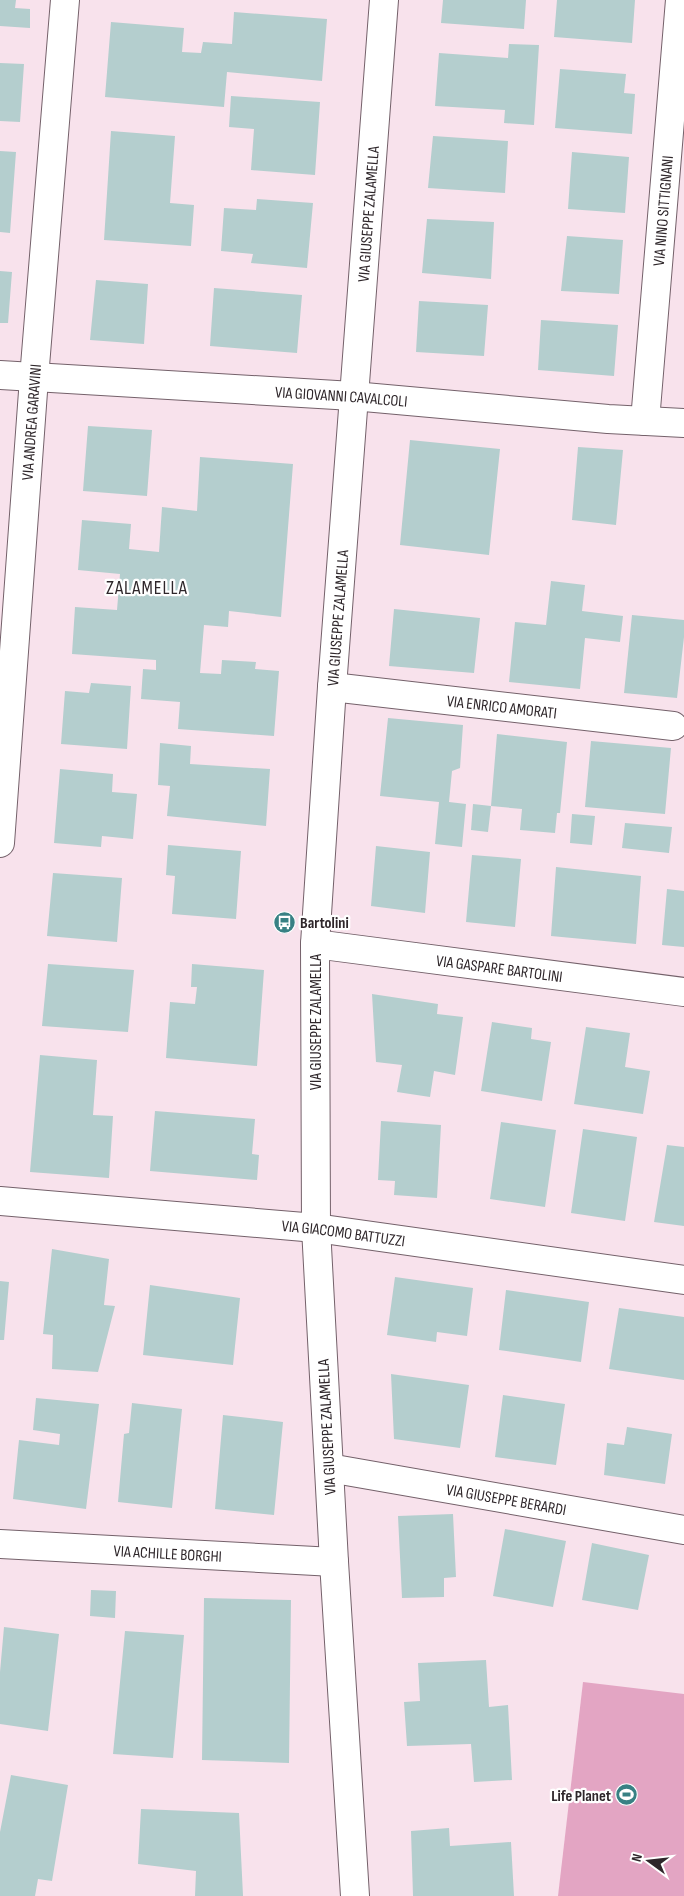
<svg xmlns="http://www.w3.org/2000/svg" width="684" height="1896" viewBox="0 0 684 1896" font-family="'Sofia Sans Condensed',sans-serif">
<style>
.green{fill:#e3a5c3}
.building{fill:#b4cece}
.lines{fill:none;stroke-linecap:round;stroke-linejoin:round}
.minor-casing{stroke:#74616a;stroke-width:30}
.tertiary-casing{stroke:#74616a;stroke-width:30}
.minor{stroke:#fff;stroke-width:28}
.tertiary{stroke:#fff;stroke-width:28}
.labels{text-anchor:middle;stroke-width:4.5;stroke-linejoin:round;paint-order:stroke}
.street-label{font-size:16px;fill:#2e262a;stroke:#fff}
.poi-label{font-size:16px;font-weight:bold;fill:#2e262a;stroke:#fff;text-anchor:start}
.quarter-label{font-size:19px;letter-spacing:1px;fill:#2e262a;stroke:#fff}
</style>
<rect width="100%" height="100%" fill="#f8e2ec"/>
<!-- green -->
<path class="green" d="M583 1682 684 1694V1896H558Z"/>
<!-- building -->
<path class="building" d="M0 0H16L15 8 30 9V28L0 26Z
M443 0H526L524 29 441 23Z
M557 0H635L632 43 554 37Z
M234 12 327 19 322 81 227 72 224 107 105 97 111 22 184 28 182 52 201 53 203 42 232 44Z
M509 44 539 45 534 125 504 123 505 110 435 106 439 53 508 58Z
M0 63 24 64 20 122 0 121Z
M560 69 626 74 624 93 635 94 632 134 555 128Z
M231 96 320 102 315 175 251 170 254 129 229 127Z
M111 131 175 136 170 203 194 205 191 246 104 240Z
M433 136 508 141 505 193 428 188Z
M0 151 16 152 10 233 0 232Z
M572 152 629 157 625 213 568 209Z
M257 199 313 203 307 268 251 263 253 254 221 251 224 208 256 210Z
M427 219 494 222 491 279 422 273Z
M567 236 623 240 619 294 561 291Z
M0 271 12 272 8 323H0Z
M96 280 148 284 144 344 90 340Z
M214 288 302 295 297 353 210 346Z
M419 301 488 305 484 356 416 352Z
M541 320 618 325 614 376 538 370Z
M88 426 152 430 147 496 83 491Z
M410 440 500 449 489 555 400 545Z
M578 447 623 450 616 525 572 520Z
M200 457 293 464 281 617 229 611 228 627 204 625 200 673 221 674 222 660 256 662 255 669 279 671 274 736 178 729 180 702 141 699 143 669 156 670V660L72 654 75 607 117 610 120 574 78 570 82 520 131 524 129 549 159 552 162 507 197 511Z
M551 581 585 585 582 611 623 616 620 642 585 638 580 689 509 682 515 622 546 625Z
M394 609 480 618 474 673 389 666Z
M632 615 684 620V637L677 698 624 693Z
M91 683 131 686 127 749 61 744 65 691 89 693Z
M388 718 463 725 460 768 452 771 449 802 466 804 462 847 435 844 439 802 380 796Z
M497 734 567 742 560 813H557L555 833 520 830 522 809 491 806Z
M591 741 671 748 665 814 585 807Z
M160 743 191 746 190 764 270 769 266 826 167 816 170 786 158 785Z
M60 769 113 774 112 792 137 794 133 839 102 836 101 847 54 843Z
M473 804 491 806 488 832 471 830Z
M572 814 595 816 592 845 570 843Z
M625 823 672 827 669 853 622 848Z
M168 845 241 851 236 919 172 914 175 876 166 875Z
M376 846 430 852 425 913 371 906Z
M472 855 521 859 515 927 466 922Z
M556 867 641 876 636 944 551 936Z
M53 873 122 878 117 942 47 936Z
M667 889 684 891V947L662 945Z
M48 964 134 970 128 1032 42 1026Z
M192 964 264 970 257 1066 166 1058 170 1002 195 1004 197 987H191Z
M372 994 438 1004 437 1014 463 1017 455 1075 434 1071 430 1097 397 1092 402 1065 376 1062Z
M492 1022 532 1028 531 1039 551 1042 542 1101 481 1091Z
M586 1027 630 1033 625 1067 650 1071 643 1114 574 1104Z
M40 1055 97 1060 93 1115 113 1116 109 1178 30 1172Z
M155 1111 255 1119 252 1154 259 1155 257 1180 150 1171Z
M381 1121 441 1125 437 1198 394 1195 395 1181 378 1180Z
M501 1122 556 1130 545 1207 490 1199Z
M583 1129 637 1137 625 1221 571 1213Z
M667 1145 684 1147V1226L654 1222Z
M52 1249 109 1259 104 1305 115 1306 98 1372 52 1369 53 1335 43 1334Z
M395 1277 473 1288 467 1336 437 1332 436 1342 387 1335Z
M0 1281 9 1282 4 1340H0Z
M150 1285 240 1298 233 1365 143 1355Z
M506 1290 589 1302 581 1362 499 1350Z
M619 1308 684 1317V1380L609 1369Z
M391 1374 469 1385 460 1448 394 1439Z
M503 1395 565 1404 556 1465 495 1457Z
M36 1398 99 1404 86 1509 13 1499 19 1440 59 1445 60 1434 33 1430Z
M132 1403 182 1409 172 1508 118 1502 124 1434 129 1433Z
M223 1415 283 1422 274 1515 215 1509Z
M627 1427 672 1434 665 1484 604 1475 607 1443 624 1445Z
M453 1514 456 1577 444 1578V1597L402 1598 398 1516Z
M505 1529 566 1541 553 1607 493 1596Z
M592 1543 649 1555 638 1610 582 1600Z
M91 1590 116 1591 115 1618 90 1616Z
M204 1598 291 1600 289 1763 202 1760Z
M4 1627 59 1634 48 1731 0 1724V1672Z
M125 1631 184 1635 173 1758 113 1754Z
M486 1660 489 1707 508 1705 512 1780 474 1782 471 1744 407 1746 404 1702 420 1701 418 1663Z
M11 1775 68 1785 52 1881 38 1879 35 1896H0V1832Z
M141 1809 239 1813 243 1896H195L196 1871 138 1864Z
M449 1828 450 1846 511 1842 514 1896H413L411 1831Z"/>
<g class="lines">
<defs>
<g id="minor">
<path id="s1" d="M0 375 353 396 608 419 684 423"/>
<path id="s2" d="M645 421 680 0"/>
<path id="s3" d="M332 687 673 726"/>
<path id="s4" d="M0 843 34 378 65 0"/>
<path id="s5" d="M315 944 684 992"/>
<path id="s6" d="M0 1201 316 1228 684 1280"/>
<path id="s7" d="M329 1468 684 1530"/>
<path id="s8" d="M0 1544 334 1562"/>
</g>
<g id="tertiary">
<path id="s9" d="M355 1896 334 1562 316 1228 315 944 332 687 384 0"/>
</g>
</defs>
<!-- minor casing -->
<use href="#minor" class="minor-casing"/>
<!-- tertiary casing -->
<use href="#tertiary" class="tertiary-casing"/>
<!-- minor -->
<use href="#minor" class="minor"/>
<!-- tertiary -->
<use href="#tertiary" class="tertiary"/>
</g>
<!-- icons -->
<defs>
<symbol id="bus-disc" viewBox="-11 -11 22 22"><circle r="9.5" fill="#388184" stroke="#fff"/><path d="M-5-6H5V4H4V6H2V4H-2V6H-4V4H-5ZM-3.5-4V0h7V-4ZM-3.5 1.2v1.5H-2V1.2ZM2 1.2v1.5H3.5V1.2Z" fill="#fff"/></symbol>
<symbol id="stadium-disc" viewBox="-11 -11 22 22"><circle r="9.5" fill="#388184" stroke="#fff"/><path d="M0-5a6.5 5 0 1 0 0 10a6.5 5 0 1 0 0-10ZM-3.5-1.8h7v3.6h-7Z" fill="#fff"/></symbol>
</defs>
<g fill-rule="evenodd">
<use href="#bus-disc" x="272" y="910" width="25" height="25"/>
<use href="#stadium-disc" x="614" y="1782" width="25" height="25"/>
</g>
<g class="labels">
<!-- street labels -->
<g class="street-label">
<text dy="6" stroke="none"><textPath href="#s2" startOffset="211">VIA NINO SITTIGNANI</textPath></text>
<text dy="6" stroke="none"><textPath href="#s9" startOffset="1685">VIA GIUSEPPE ZALAMELLA</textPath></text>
<text dy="6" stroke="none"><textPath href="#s1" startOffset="342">VIA GIOVANNI CAVALCOLI</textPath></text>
<text dy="6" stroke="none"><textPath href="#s4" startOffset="422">VIA ANDREA GARAVINI</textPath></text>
<text dy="6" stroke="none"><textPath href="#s9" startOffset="1280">VIA GIUSEPPE ZALAMELLA</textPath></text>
<text dy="6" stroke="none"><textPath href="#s3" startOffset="171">VIA ENRICO AMORATI</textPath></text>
<text dy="6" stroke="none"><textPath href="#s5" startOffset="186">VIA GASPARE BARTOLINI</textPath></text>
<text transform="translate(315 1022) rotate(-90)" y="6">VIA GIUSEPPE ZALAMELLA</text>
<text dy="6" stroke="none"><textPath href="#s6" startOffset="345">VIA GIACOMO BATTUZZI</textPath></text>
<text transform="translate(326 1427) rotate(-93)" y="6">VIA GIUSEPPE ZALAMELLA</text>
<text dy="6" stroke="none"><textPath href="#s7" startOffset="180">VIA GIUSEPPE BERARDI</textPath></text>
<text dy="6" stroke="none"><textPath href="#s8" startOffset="168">VIA ACHILLE BORGHI</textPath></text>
</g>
<!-- poi labels -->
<g class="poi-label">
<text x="300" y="928">Bartolini</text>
<text x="611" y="1801" text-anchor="end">Life Planet</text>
</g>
<!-- quarter labels -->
<g class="quarter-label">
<text x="147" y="594">ZALAMELLA</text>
</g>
</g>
<!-- north arrow -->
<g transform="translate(649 1861) rotate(285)" stroke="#ffffff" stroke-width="4" paint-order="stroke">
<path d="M0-4L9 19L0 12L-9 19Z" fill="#2e262a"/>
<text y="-8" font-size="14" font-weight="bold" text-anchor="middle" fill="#2e262a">N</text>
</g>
</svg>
